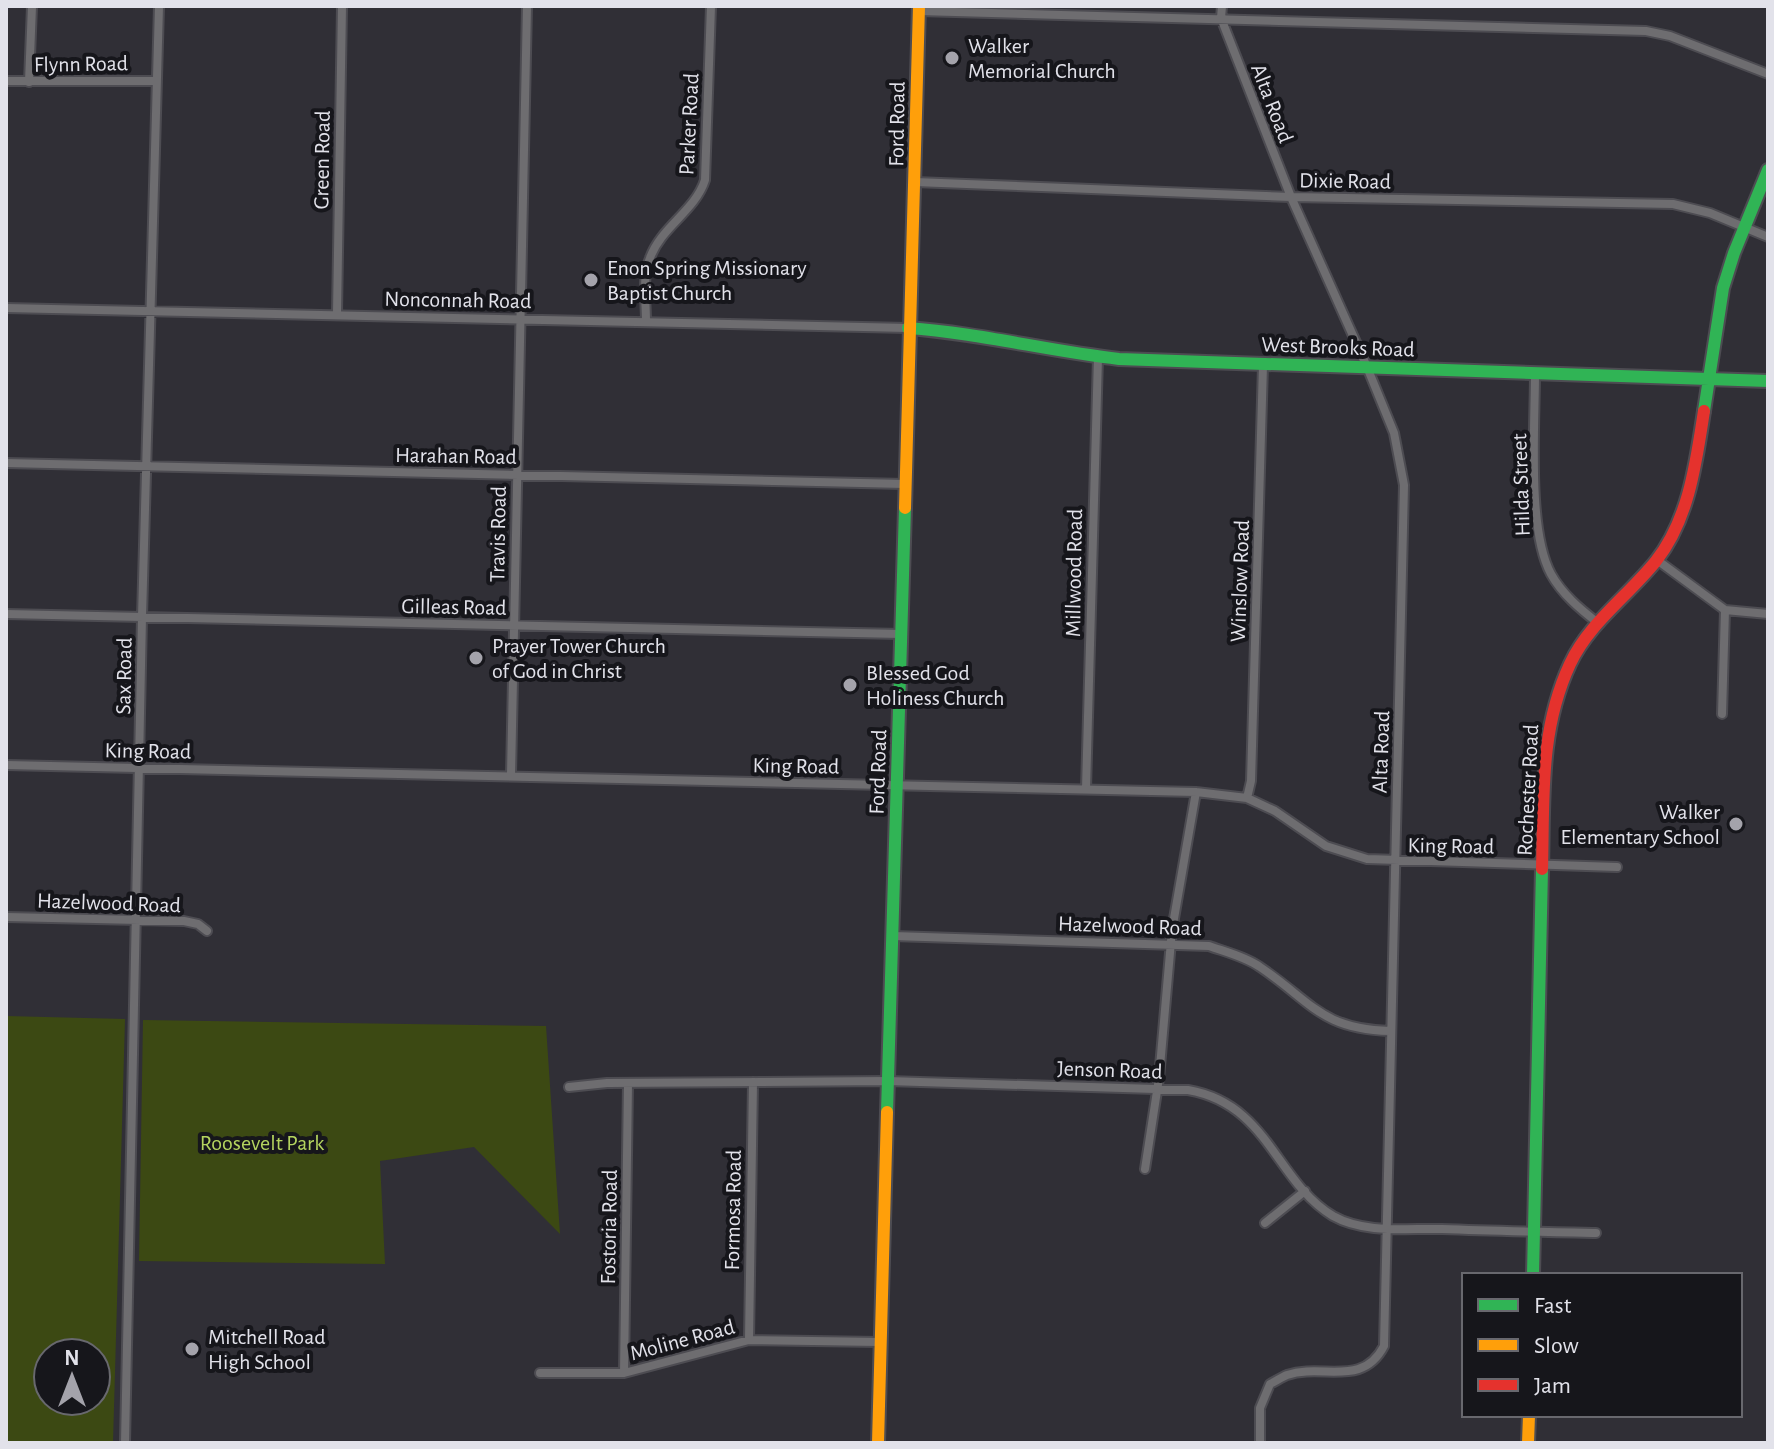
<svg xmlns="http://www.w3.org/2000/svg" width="1774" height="1449" viewBox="0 0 1774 1449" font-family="'Alegreya Sans',sans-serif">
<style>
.green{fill:#3c4913;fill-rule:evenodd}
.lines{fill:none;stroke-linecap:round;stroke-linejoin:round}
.street-casing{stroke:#4d4c52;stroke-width:12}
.fast-casing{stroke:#4d4c52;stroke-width:16}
.slow-casing{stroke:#4d4c52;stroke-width:16}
.jam-casing{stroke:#4d4c52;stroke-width:16}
.street{stroke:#6e6d70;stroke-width:8}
.fast{stroke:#30b455;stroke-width:12}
.slow{stroke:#ff9f0a;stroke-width:12}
.jam{stroke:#e5322d;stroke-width:12}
.poi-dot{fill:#a4a3ab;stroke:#16161b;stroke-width:3}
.labels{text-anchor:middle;stroke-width:8;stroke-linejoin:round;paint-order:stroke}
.poi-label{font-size:22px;fill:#e2e2ea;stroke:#16161b;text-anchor:start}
.street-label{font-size:22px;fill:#e2e2ea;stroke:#16161b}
.park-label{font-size:22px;fill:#b4d45f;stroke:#16161b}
</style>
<rect width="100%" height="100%" fill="#302f36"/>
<!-- green -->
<path class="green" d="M6 1016 125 1019 113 1443H6ZM96 1353V1401H48V1353Z
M143 1020 546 1026 560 1234 474 1147 380 1161 385 1264 139 1261Z"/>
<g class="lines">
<defs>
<path id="street" d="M1222 6 1221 18 1291 197 1367 367 1394 433 1404 485 1384 1346C1362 1388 1323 1363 1287 1375 1282 1377 1276 1381 1270 1384L1260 1408V1443
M919 11 1646 31 1670 36 1768 74
M6 81H156
M29 82 32 6
M915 182 1291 197 1673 204 1710 213 1768 237
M6 308 908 328
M337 314 342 6
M646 322C646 301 642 277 650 258 661 227 695 211 705 180L711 6
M1535 373C1535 426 1527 530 1551 574 1562 594 1580 609 1598 623
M6 463 905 484
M1657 560 1725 610 1768 614
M6 614 901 634
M1722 714 1725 610
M6 765 1196 792 1247 798 1275 811 1326 846 1367 859 1617 867
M511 775 527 6
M1086 789 1098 357
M1247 798 1251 781 1263 365
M6 917 184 921 198 924 207 931
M893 936 1209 946C1226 952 1246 957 1260 967 1312 1002 1321 1029 1390 1031
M569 1087 607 1083 888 1081 1188 1090C1269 1104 1275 1181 1333 1216 1365 1234 1408 1228 1442 1229 1493 1231 1545 1232 1596 1233
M1145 1169 1159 1078 1172 930 1196 792
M1265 1223 1305 1191
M749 1340 753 1082
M540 1373H624L749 1340 880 1342
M624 1373 628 1083
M125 1443 142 617 159 6"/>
<path id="fast" d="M908 328C979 333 1048 351 1119 359L1768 381
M1704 411 1723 288 1734 253 1768 170
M887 1112 905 508
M1533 1275 1542 869"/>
<path id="slow" d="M905 508 919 6
M878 1443 887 1112
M1528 1443 1529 1415"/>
<path id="jam" d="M1542 869C1544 798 1539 731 1570 664 1589 623 1628 596 1656 561 1689 519 1696 463 1704 411"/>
</defs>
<!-- street casing -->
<use href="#street" class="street-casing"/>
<!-- fast casing -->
<use href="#fast" class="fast-casing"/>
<!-- slow casing -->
<use href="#slow" class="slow-casing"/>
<!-- jam casing -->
<use href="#jam" class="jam-casing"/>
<!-- street -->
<use href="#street" class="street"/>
<!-- fast -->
<use href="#fast" class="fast"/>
<!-- slow -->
<use href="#slow" class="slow"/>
<!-- jam -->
<use href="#jam" class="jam"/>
</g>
<!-- markers -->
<g class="poi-dot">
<circle cx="952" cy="58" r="8"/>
<circle cx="591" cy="280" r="8"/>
<circle cx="476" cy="658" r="8"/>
<circle cx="850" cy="685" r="8"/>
<circle cx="1736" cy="824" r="8"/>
<circle cx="192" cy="1349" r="8"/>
</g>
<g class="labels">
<!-- poi labels -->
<g class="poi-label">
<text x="968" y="53">Walker<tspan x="968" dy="25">Memorial Church</tspan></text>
<text x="607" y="275">Enon Spring Missionary<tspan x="607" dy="25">Baptist Church</tspan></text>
<text x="492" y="653">Prayer Tower Church<tspan x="492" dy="25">of God in Christ</tspan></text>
<text x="866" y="680">Blessed God<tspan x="866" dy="25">Holiness Church</tspan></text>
<text x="1720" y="819" text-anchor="end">Walker<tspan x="1720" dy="25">Elementary School</tspan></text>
<text x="208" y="1344">Mitchell Road<tspan x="208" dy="25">High School</tspan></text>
</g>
<!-- street labels -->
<g class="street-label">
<text transform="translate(81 63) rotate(-1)" y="8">Flynn Road</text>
<text transform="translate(1273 103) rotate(69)" y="8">Alta Road</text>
<text transform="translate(688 124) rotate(-87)" y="8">Parker Road</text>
<text transform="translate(896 124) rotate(-89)" y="8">Ford Road</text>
<text transform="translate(321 160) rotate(-89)" y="8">Green Road</text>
<text transform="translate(1345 180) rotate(1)" y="8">Dixie Road</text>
<text transform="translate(458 299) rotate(1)" y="8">Nonconnah Road</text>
<text transform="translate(1338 346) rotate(2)" y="8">West Brooks Road</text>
<text transform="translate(456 455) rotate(1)" y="8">Harahan Road</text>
<text transform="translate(1520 485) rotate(-92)" y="8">Hilda Street</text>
<text transform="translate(497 534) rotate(-89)" y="8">Travis Road</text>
<text transform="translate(1073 573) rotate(-89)" y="8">Millwood Road</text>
<text transform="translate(1239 581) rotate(-88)" y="8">Winslow Road</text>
<text transform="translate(454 606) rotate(1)" y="8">Gilleas Road</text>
<text transform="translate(123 676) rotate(-89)" y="8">Sax Road</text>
<text transform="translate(148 750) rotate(1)" y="8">King Road</text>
<text transform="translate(1380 752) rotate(-88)" y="8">Alta Road</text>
<text transform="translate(796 765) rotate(1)" y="8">King Road</text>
<text transform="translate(877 772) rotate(-88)" y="8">Ford Road</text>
<text transform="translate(1527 790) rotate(-87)" y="8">Rochester Road</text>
<text transform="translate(1451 845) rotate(1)" y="8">King Road</text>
<text transform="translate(109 902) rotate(2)" y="8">Hazelwood Road</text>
<text transform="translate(1130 925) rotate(2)" y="8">Hazelwood Road</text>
<text transform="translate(1110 1069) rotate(2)" y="8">Jenson Road</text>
<text transform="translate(732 1210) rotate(-89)" y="8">Formosa Road</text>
<text transform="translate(608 1227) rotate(-89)" y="8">Fostoria Road</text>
<text transform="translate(682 1339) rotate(-15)" y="8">Moline Road</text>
</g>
<!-- park labels -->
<g class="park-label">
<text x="262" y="1150">Roosevelt Park</text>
</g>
</g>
<!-- border -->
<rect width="1774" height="1449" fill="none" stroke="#e2e2ea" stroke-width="16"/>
<!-- legend -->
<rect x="1462" y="1273" width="280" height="144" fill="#16161b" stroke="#68686e" stroke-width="2"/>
<rect x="1478" y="1299" width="40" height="12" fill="#30b455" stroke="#68686e" stroke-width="2"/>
<text x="1534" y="1313" font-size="24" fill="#e2e2ea">Fast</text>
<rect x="1478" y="1339" width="40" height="12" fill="#ff9f0a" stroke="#68686e" stroke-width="2"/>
<text x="1534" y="1353" font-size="24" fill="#e2e2ea">Slow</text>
<rect x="1478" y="1379" width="40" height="12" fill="#e5322d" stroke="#68686e" stroke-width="2"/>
<text x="1534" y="1393" font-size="24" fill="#e2e2ea">Jam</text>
<!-- north arrow -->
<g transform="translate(72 1377)"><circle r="38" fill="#16161b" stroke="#68686e" stroke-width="2"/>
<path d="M0-6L14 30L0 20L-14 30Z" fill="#a4a3ab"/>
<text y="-12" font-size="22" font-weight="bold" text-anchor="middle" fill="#e2e2ea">N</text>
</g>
</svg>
